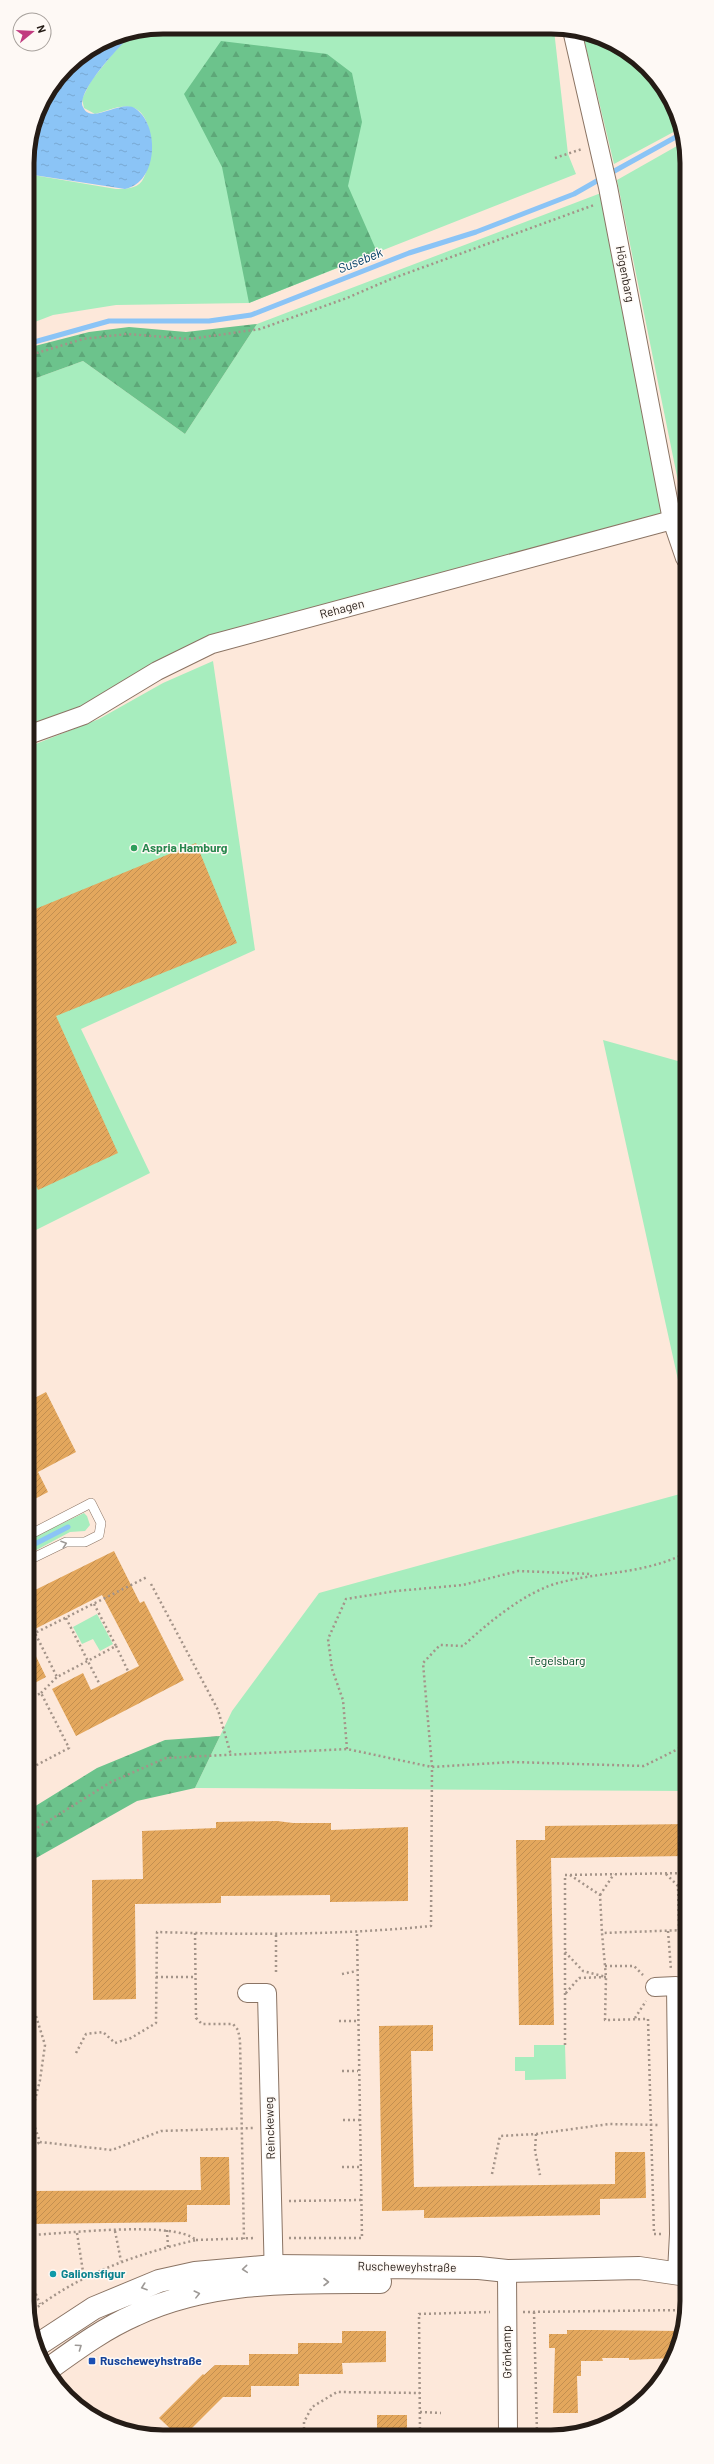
<svg xmlns="http://www.w3.org/2000/svg" width="714" height="2464" viewBox="0 0 714 2464" font-family="Barlow,sans-serif">
<style>
.green{fill:#a7edbe}
.forest{fill:url(#forest-firs)}
.water{fill:url(#water-ripples)}
.lines{fill:none;stroke-linecap:round;stroke-linejoin:round}
.stream{stroke:#8bc4f6;stroke-width:5}
.building{fill:url(#building-hatch)}
.service-casing{stroke:#8b7464;stroke-width:10}
.minor-casing{stroke:#8b7464;stroke-width:20}
.tertiary-casing{stroke:#8b7464;stroke-width:24}
.path{stroke:#a49489;stroke-width:2.5;stroke-dasharray:2 3;stroke-linecap:butt}
.service{stroke:#fff;stroke-width:9}
.minor{stroke:#fff;stroke-width:18}
.tertiary{stroke:#fff;stroke-width:22}
.oneway{stroke:#9d9996}
.leisure-dot{fill:#2e9e5b;stroke:#fef9f5;stroke-width:1.5}
.culture-dot{fill:#0f9aa8;stroke:#fef9f5;stroke-width:1.5}
.transit-dot{fill:#1a4fb4;stroke:#fef9f5;stroke-width:1.5}
.labels{text-anchor:middle;stroke-width:3;stroke-linejoin:round;paint-order:stroke}
.street-label{font-size:12px;fill:#251c16;stroke:#fef9f5}
.leisure-label{font-size:12px;font-weight:bold;fill:#27864d;stroke:#fef9f5;text-anchor:start}
.park-label{font-size:12px;fill:#004825;stroke:#fef9f5}
.culture-label{font-size:12px;font-weight:bold;fill:#0d838f;stroke:#fef9f5;text-anchor:start}
.transit-label{font-size:12px;font-weight:bold;fill:#164399;stroke:#fef9f5;text-anchor:start}
.water-label{font-size:13px;font-style:italic;fill:#013d64;stroke:#fef9f5}
.rim{fill:none;stroke:#251c16;stroke-width:5}
</style>
<defs>
<pattern id="forest-firs" width="22" height="20" patternUnits="userSpaceOnUse"><rect width="22" height="20" fill="#6cc38c"/><path d="M5 1l3.5 6h-7zM16 11l3.5 6h-7z" fill="#5da778"/></pattern>
<pattern id="water-ripples" width="26" height="14" patternUnits="userSpaceOnUse"><rect width="26" height="14" fill="#8bc4f6"/><path d="M2 4q2-2 4 0t4 0M15 11q2-2 4 0t4 0" fill="none" stroke="#78a8d2"/></pattern>
<pattern id="building-hatch" width="6" height="6" patternUnits="userSpaceOnUse"><rect width="6" height="6" fill="#e3a75d"/><path d="M-1 1l2-2M0 6l6-6M5 7l2-2" fill="none" stroke="#c38f50"/></pattern>
</defs>
<rect width="100%" height="100%" fill="#fde8da"/>
<!-- green -->
<path class="green" d="M163 27 554 30 568 154 576 174 249 303 116 305 53 315 27 325V174L116 189C125 189 136 189 142 181 153 164 156 117 134 108 123 103 106 111 95 114L84 108 82 99 91 81 115 51 133 33Z
M582 31C594 36 608 39 619 46 650 64 670 94 681 128L614 164Z
M684 142 685 495 681 496 617 180Z
M601 193 663 517 213 637 84 708 28 728V381L83 361 185 434 257 324Z
M213 661 255 950 81 1029 150 1173 28 1234V747L99 719 163 683Z
M603 1040 685 1063 686 1416Z
M686 1444V1791L195 1788 232 1711 319 1593 680 1494Z
M84 1513 87 1516 90 1525 85 1531 70 1532 29 1554V1539Z
M97 1614 113 1644 100 1651 93 1639 82 1644 73 1627Z
M534 2045H565L566 2079 525 2080V2071H515V2057H534Z"/>
<!-- forest -->
<path class="forest" d="M221 41 327 54 352 73 362 122 348 186 377 252 249 303 222 167 184 94Z
M257 324 185 434 83 361 28 381 27 348 89 332 129 327 186 332Z
M220 1736 195 1788 137 1801 29 1862V1810L97 1768 165 1740Z"/>
<!-- water -->
<path class="water" d="M133 33C122 44 76 91 83 107 91 126 122 98 136 109 160 126 158 183 125 189L27 174V155L37 111 67 67 111 37Z"/>
<g class="lines">
<!-- stream -->
<path class="stream" d="M609 174 683 133
M27 344 109 321H209L251 315 409 253 476 232 574 194 602 178
M29 1547 68 1527"/>
</g>
<!-- building -->
<path class="building" d="M196 843 237 943 56 1016 118 1153 38 1190 28 1170V912Z
M46 1392 76 1452 38 1472 48 1492 29 1502V1401Z
M114 1551 140 1603 144 1601 184 1680 76 1736 52 1689 83 1673 91 1690 139 1666 102 1595 29 1632V1593Z
M29 1642 46 1677 29 1686Z
M277 1821 293 1823H331V1830L408 1827V1901L330 1902V1895L221 1896V1903L135 1904 136 1999 93 2000 92 1880 143 1879 142 1831 216 1828V1822Z
M686 1824V1856L551 1858 554 2025H519L516 1840H545V1826Z
M433 2025V2051H411L414 2187 615 2184V2152H645L646 2198 600 2199V2215L424 2218V2210L382 2211 379 2026Z
M200 2157H229L230 2205H187V2222L29 2224V2191L201 2190Z
M567 2330H593L682 2331 674 2358 629 2360V2358H602L603 2361H581V2376H577L578 2413H553L555 2348H549V2334H567Z
M342 2331H386V2362L342 2363 343 2374H299V2386H251V2397H223L186 2434H176L159 2418 203 2374 204 2375 215 2365H249V2354H298V2343H342Z
M377 2415H407V2434H380V2431H377Z"/>
<g class="lines">
<defs>
<path id="service" d="M29 1535 91 1503 101 1523 99 1535 85 1542H66L29 1560"/>
<path id="minor" d="M572 30 608 187 672 520 685 558
M28 735 84 715 157 671 212 644 672 520
M655 1987 676 1986 679 2234 677 2272
M247 1993H267L274 2280
M507 2271 508 2434"/>
<path id="tertiary" d="M36 2346 94 2308 159 2281 195 2273 274 2266 479 2268 507 2271 639 2268 687 2275
M47 2370C75 2350 103 2329 135 2315 212 2279 297 2282 380 2282"/>
</defs>
<!-- service casing -->
<use href="#service" class="service-casing"/>
<!-- minor casing -->
<use href="#minor" class="minor-casing"/>
<!-- tertiary casing -->
<use href="#tertiary" class="tertiary-casing"/>
<!-- path -->
<path class="path" d="M555 158 582 149
M27 356 83 339 127 334 190 339 260 329 347 298 391 279 594 205
M151 1584 218 1710 231 1755
M94 1604 116 1646 57 1677 35 1633 147 1577
M66 1618 100 1685
M116 1646 128 1671
M41 1693 57 1677
M29 1699 41 1693 69 1748 31 1768 29 1764
M680 1748 686 1747
M347 1749 343 1700 332 1669 328 1639 346 1599 396 1591 463 1585 518 1571 592 1574
M29 1833 111 1782 166 1758 347 1749 432 1767 512 1762 644 1766 680 1748 686 1742
M666 1874 678 1886 679 1930
M570 1875 600 1895 602 1933
M600 1895 614 1874
M679 1897 686 1890
M668 1931 671 1970
M195 1933 196 2018 202 2024H233L238 2030 240 2040 244 2239
M276 1935V1974
M565 1952 583 1971 606 1977 579 1978 565 1994
M605 1966H634L643 1975
M342 1974 357 1971
M156 1977H195
M29 2009 36 2016 45 2045 40 2080 31 2116 40 2142 112 2150 161 2131 254 2128
M635 2018 646 2001
M339 2021H358
M565 2045V1875L686 1873
M76 2053 86 2034 103 2032 115 2043 131 2038 156 2023 157 1932C250 1935 338 1935 431 1926L432 1767 423 1663 440 1645 463 1646C489 1622 527 1590 562 1582 606 1571 644 1574 686 1553
M342 2071H358
M343 2120H360
M536 2134 535 2151 540 2175
M29 2149 40 2142
M342 2167H361
M492 2174 500 2136 536 2134 609 2124 660 2125
M289 2201 361 2200
M167 2230 168 2247
M115 2231 121 2261
M77 2233 84 2278
M661 2234H654L648 2019 605 2020 606 1977 602 1933 686 1930
M29 2235C64 2234 174 2220 196 2240 137 2254 78 2274 30 2313
M289 2238H362L357 1933
M196 2240 256 2238
M30 2280 40 2304
M523 2312 687 2310
M534 2312 537 2434
M420 2412 441 2413
M304 2434V2422L312 2407 337 2392 420 2393
M420 2434 419 2314 490 2312"/>
<!-- service -->
<use href="#service" class="service"/>
<!-- minor -->
<use href="#minor" class="minor"/>
<!-- tertiary -->
<use href="#tertiary" class="tertiary"/>
</g>
<!-- one-way arrows -->
<defs><path id="oneway-chevron" d="M-2-3.5L2.5 0L-2 3.5" fill="none" stroke-width="1.6" stroke-linecap="round" stroke-linejoin="round"/></defs>
<g class="oneway">
<use href="#oneway-chevron" transform="translate(64 1544) rotate(-19)"/>
<use href="#oneway-chevron" transform="translate(245 2269) rotate(175)"/>
<use href="#oneway-chevron" transform="translate(326 2282)"/>
<use href="#oneway-chevron" transform="translate(144 2287) rotate(161)"/>
<use href="#oneway-chevron" transform="translate(197 2294) rotate(-14)"/>
<use href="#oneway-chevron" transform="translate(79 2347) rotate(-35)"/>
</g>
<!-- markers -->
<circle class="leisure-dot" cx="134" cy="848" r="4"/>
<circle class="culture-dot" cx="53" cy="2274" r="4"/>
<rect class="transit-dot" x="88" y="2357" width="8" height="8" rx="2"/>
<g class="labels">
<!-- street labels -->
<g class="street-label">
<text transform="translate(625 274) rotate(79)" y="4">Högenbarg</text>
<text transform="translate(342 609) rotate(-15)" y="4">Rehagen</text>
<text transform="translate(270 2128) rotate(-92)" y="4">Reinckeweg</text>
<text transform="translate(407 2267) rotate(1)" y="4">Ruscheweyhstraße</text>
<text transform="translate(507 2352) rotate(-91)" y="4">Grönkamp</text>
</g>
<!-- leisure labels -->
<g class="leisure-label">
<text x="142" y="852">Aspria Hamburg</text>
</g>
<!-- park labels -->
<g class="park-label">
<text x="557" y="1665">Tegelsbarg</text>
</g>
<!-- culture labels -->
<g class="culture-label">
<text x="61" y="2278">Galionsfigur</text>
</g>
<!-- transit labels -->
<g class="transit-label">
<text x="100" y="2365">Ruscheweyhstraße</text>
</g>
<!-- water labels -->
<g class="water-label">
<text transform="translate(360 260) rotate(-22)" y="5">Susebek</text>
</g>
</g>
<!-- crop -->
<path d="M0 0H714V2464H0ZM163 34H551A129 129 0 0 1 680 163V2301A129 129 0 0 1 551 2430H163A129 129 0 0 1 34 2301V163A129 129 0 0 1 163 34Z" fill="#fef9f5" fill-rule="evenodd"/>
<path class="rim" d="M163 34H551A129 129 0 0 1 680 163V2301A129 129 0 0 1 551 2430H163A129 129 0 0 1 34 2301V163A129 129 0 0 1 163 34Z"/>
<!-- north arrow -->
<g transform="translate(32 32) rotate(72)"><circle r="19" fill="#fef9f5" stroke="#a7a19c"/>
<path d="M0-3L7 15L0 10L-7 15Z" fill="#c13b7f"/>
<text y="-6" font-size="11" font-weight="bold" text-anchor="middle" fill="#251c16">N</text>
</g>
</svg>
